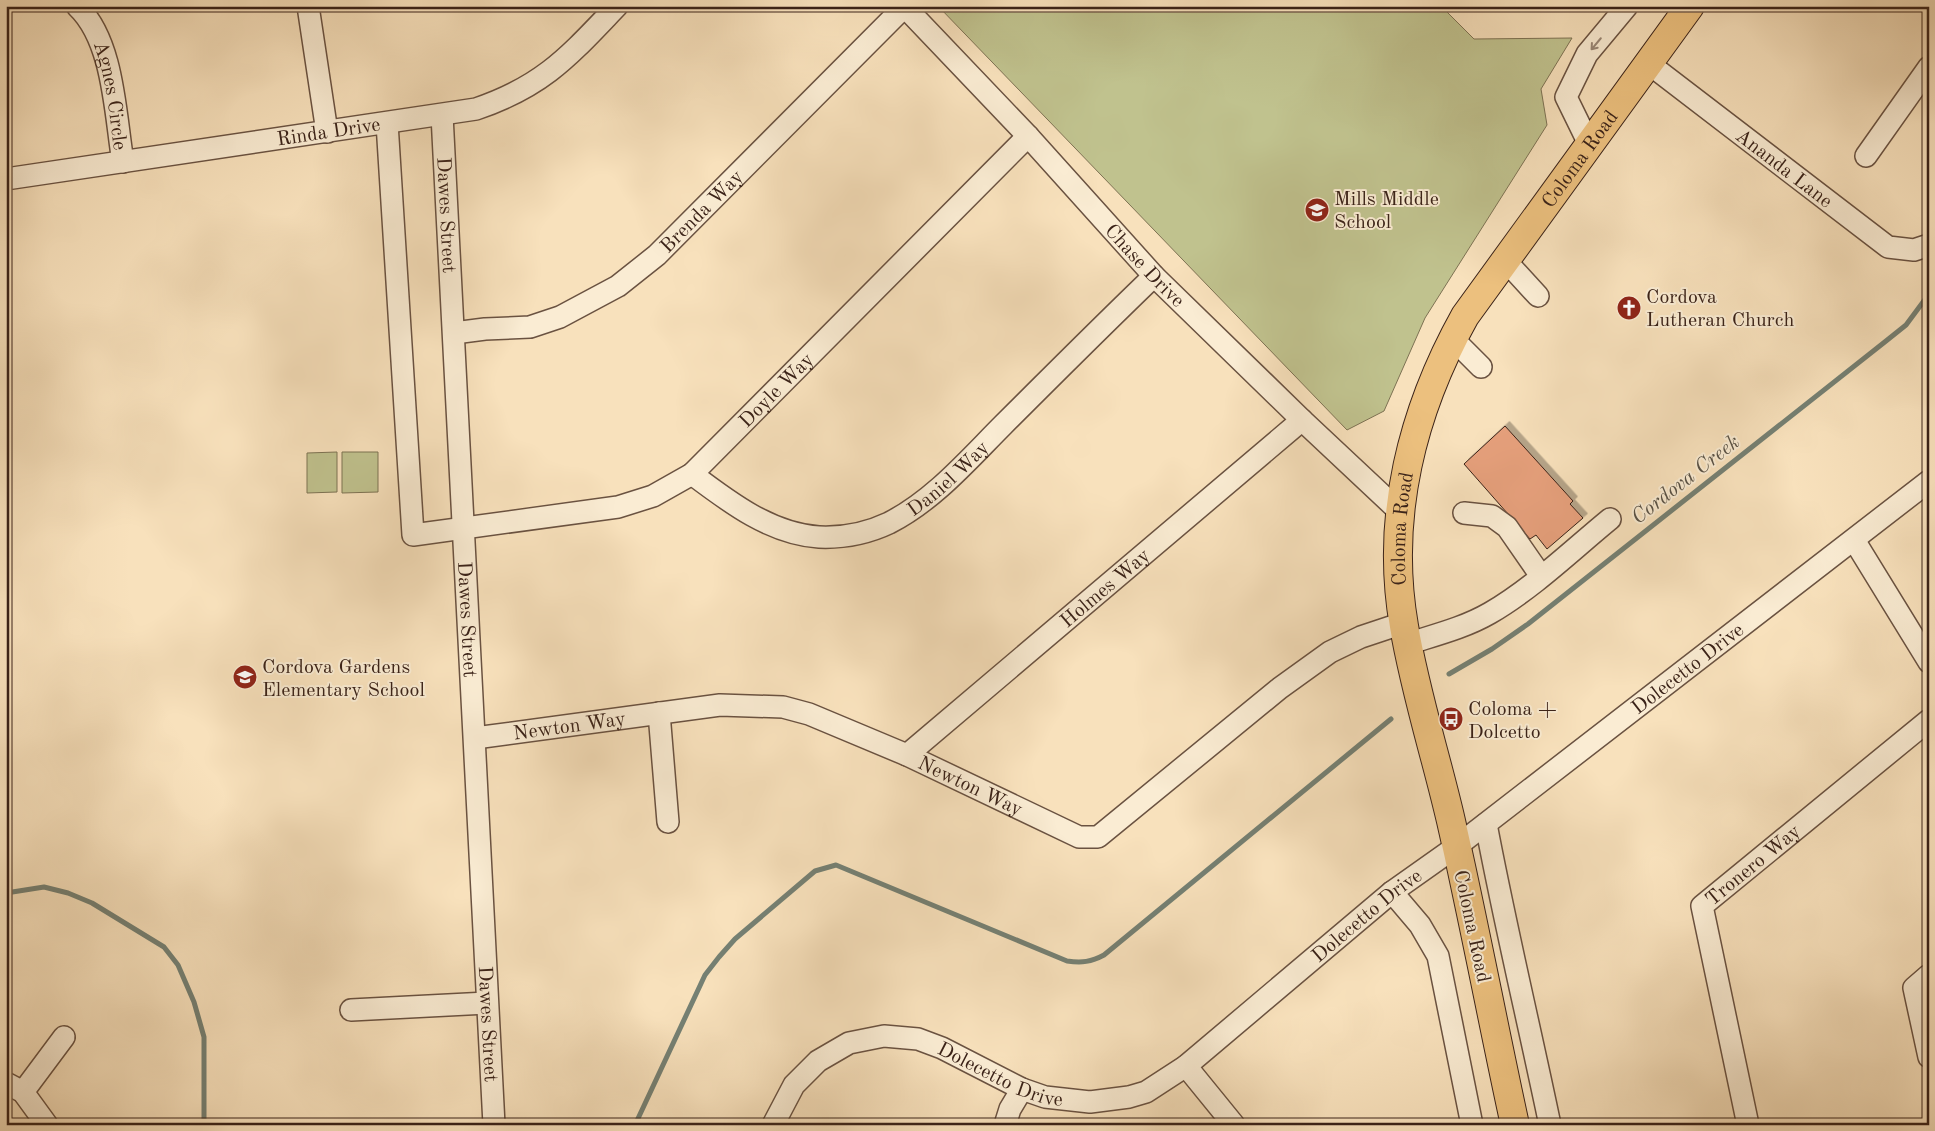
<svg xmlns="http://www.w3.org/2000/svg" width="1935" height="1131" viewBox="0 0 1935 1131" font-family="'Old Standard TT',serif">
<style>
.green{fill:#c0c28e;stroke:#7d7253}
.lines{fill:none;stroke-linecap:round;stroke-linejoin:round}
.stream{stroke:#758073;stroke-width:5}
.building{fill:#e6a07c;stroke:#3a2218;filter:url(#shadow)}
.minor-casing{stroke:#6a5241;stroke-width:24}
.major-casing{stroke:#3a2218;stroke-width:30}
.minor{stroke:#faecd3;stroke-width:21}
.major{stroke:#ecc07e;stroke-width:28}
.oneway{stroke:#9a8776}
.labels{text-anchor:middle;stroke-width:4;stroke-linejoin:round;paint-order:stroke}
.street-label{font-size:20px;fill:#3a2218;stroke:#faecd3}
.poi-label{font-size:20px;fill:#3a2218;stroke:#faecd3;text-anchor:start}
.water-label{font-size:21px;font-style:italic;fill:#585145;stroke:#faecd3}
</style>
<defs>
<filter id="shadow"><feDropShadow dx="4.5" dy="-4.5" stdDeviation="0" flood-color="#0004"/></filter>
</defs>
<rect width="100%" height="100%" fill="#f8e1bc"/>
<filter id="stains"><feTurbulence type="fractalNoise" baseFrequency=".004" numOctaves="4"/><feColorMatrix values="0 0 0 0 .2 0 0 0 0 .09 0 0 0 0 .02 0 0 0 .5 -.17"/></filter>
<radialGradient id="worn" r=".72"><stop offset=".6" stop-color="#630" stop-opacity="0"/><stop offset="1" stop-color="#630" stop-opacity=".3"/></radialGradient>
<!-- green -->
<path class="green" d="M938 6H1441L1474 39 1572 38 1541 89 1547 125 1425 318 1384 411 1347 430Z
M337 452V492L307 493V453Z
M342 452H378V492L342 493Z"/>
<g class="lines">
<!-- stream -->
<path class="stream" d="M1449 674 1492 649 1528 624 1886 341 1906 325 1929 294
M6 893 44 887 68 893 92 903 164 947 178 965 194 1002 204 1037V1125
M635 1125 705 975 719 957 735 939 815 871 836 865 1067 961C1082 963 1091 962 1104 955L1391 719"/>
</g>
<!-- building -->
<path class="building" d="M1505 426 1573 501 1570 504 1583 518 1547 549 1536 535 1530 539 1464 464Z"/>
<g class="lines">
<defs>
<g id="minor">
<path id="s1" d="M77 6C114 41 115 114 123 162"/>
<path d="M308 6 327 132"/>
<path id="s2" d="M904 6 1028 136 1154 276 1302 420 1399 511"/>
<path id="s3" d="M1648 63 1888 247 1914 250 1929 245"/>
<path id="s4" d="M442 115 494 1125"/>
<path id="s5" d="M387 123 413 535 618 507 653 496 692 474 1028 136"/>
<path d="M1589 144 1566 97 1587 54 1627 6"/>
<path d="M1866 156 1929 67"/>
<path id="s6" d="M6 179 476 109C544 86 569 56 617 6"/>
<path d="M1504 259 1538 296"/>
<path id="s7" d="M454 333 485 329 530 327 560 317 618 286 657 255 905 6"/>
<path d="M1452 338 1481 367"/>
<path id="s8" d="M692 474C729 502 771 534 819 537 843 538 868 533 889 523 934 500 968 460 1003 425 1053 375 1103 325 1154 276"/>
<path d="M1464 513 1492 516 1507 527 1541 576"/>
<path d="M1854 540 1929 662"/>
<path d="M1407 644C1435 635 1464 628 1490 613 1533 588 1571 551 1610 519"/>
<path d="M659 713 668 822"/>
<path id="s9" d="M475 738 720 705 783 707 809 714 907 755 1079 837H1098L1280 688 1330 652 1361 637 1403 623"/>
<path id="s10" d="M907 755 1302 420"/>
<path d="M1486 824C1505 925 1529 1024 1550 1125"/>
<path d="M1392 892 1420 925 1438 956 1472 1125"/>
<path d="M1929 975 1914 988 1929 1057"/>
<path d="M351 1010 487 1003"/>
<path d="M1186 1066 1234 1125"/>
<path d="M6 1083 23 1092 47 1125"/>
<path d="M23 1092 64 1037"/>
<path id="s11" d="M773 1125 794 1085 818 1061 849 1043 884 1036 918 1039 942 1048 1022 1089 1045 1097 1090 1102 1129 1097 1146 1092 1186 1066 1392 892 1457 846 1929 481"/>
<path d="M1005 1125 1010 1109 1022 1089"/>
<path id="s12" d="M1748 1125 1702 906 1929 720"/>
</g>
<g id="major">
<path id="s13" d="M1515 1125C1493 1024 1474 922 1451 821 1436 756 1415 692 1404 626 1385 517 1412 411 1465 316L1690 6"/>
</g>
</defs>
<!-- minor casing -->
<use href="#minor" class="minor-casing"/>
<!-- major casing -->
<use href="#major" class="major-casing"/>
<!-- minor -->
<use href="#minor" class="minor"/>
<!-- major -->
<use href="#major" class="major"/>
</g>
<!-- one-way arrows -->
<defs><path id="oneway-shaft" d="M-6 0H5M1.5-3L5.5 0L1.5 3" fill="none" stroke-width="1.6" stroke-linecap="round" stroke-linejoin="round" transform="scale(1.25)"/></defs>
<use class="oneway" href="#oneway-shaft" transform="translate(1596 44) rotate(130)"/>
<!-- icons -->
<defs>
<symbol id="school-disc" viewBox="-11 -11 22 22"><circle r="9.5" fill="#8f2418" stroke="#faecd3"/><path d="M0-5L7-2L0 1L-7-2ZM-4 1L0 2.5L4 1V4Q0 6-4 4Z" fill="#fff"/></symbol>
<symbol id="church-disc" viewBox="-11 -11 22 22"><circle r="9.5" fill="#8f2418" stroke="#faecd3"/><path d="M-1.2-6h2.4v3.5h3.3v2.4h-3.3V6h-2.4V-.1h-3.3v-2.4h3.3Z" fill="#fff"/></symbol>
<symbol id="bus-disc" viewBox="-11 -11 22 22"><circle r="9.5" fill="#8f2418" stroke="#faecd3"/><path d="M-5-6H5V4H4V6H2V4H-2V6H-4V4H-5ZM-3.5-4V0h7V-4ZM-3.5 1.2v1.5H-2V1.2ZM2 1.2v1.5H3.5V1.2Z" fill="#fff"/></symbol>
</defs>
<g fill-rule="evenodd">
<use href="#school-disc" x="1303" y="196" width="28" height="28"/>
<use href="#church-disc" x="1615" y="294" width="28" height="28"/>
<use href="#school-disc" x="231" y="663" width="28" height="28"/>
<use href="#bus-disc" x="1437" y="705" width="28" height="28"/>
</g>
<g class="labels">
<!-- street labels -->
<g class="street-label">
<text dy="7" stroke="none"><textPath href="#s1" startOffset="98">Agnes Circle</textPath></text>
<text dy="7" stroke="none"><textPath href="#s6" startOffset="326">Rinda Drive</textPath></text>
<text dy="7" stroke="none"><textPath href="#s13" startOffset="1028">Coloma Road</textPath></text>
<text dy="7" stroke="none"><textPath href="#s3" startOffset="172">Ananda Lane</textPath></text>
<text dy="7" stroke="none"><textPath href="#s7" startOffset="286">Brenda Way</textPath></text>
<text dy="7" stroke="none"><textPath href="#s4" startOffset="100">Dawes Street</textPath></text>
<text dy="7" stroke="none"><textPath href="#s2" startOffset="354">Chase Drive</textPath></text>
<text dy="7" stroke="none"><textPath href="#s5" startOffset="820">Doyle Way</textPath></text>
<text dy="7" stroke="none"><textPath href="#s8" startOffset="290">Daniel Way</textPath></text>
<text dy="7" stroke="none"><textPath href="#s13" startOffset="609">Coloma Road</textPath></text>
<text dy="7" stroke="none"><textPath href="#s10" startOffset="259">Holmes Way</textPath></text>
<text dy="7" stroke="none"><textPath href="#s4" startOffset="505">Dawes Street</textPath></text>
<text dy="7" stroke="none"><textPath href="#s11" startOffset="1115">Dolecetto Drive</textPath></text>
<text dy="7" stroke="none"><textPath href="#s9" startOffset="95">Newton Way</textPath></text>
<text dy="7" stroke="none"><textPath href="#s9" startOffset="514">Newton Way</textPath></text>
<text dy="7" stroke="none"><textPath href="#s12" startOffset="289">Tronero Way</textPath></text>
<text dy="7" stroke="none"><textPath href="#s11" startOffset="710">Dolecetto Drive</textPath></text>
<text transform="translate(1473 926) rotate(78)" y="7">Coloma Road</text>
<text dy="7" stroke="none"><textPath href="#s4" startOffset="910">Dawes Street</textPath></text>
<text dy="7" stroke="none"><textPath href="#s11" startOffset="275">Dolecetto Drive</textPath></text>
</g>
<!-- poi labels -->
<g class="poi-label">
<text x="1334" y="205">Mills Middle<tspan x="1334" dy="23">School</tspan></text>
<text x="1646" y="303">Cordova<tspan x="1646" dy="23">Lutheran Church</tspan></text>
<text x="262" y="673">Cordova Gardens<tspan x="262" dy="23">Elementary School</tspan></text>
<text x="1468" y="715">Coloma +<tspan x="1468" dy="23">Dolcetto</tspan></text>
</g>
<!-- water labels -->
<g class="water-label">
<text transform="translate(1685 479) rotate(-38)" y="7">Cordova Creek</text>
</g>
</g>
<!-- margin -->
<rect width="1935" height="1131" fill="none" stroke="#f8e1bc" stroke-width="25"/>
<rect x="8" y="8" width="1920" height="1116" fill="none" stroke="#3a2218" stroke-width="2.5"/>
<rect x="12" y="12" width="1910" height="1106" fill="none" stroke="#3a2218"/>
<rect width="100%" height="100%" filter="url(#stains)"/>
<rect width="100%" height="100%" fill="url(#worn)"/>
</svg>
